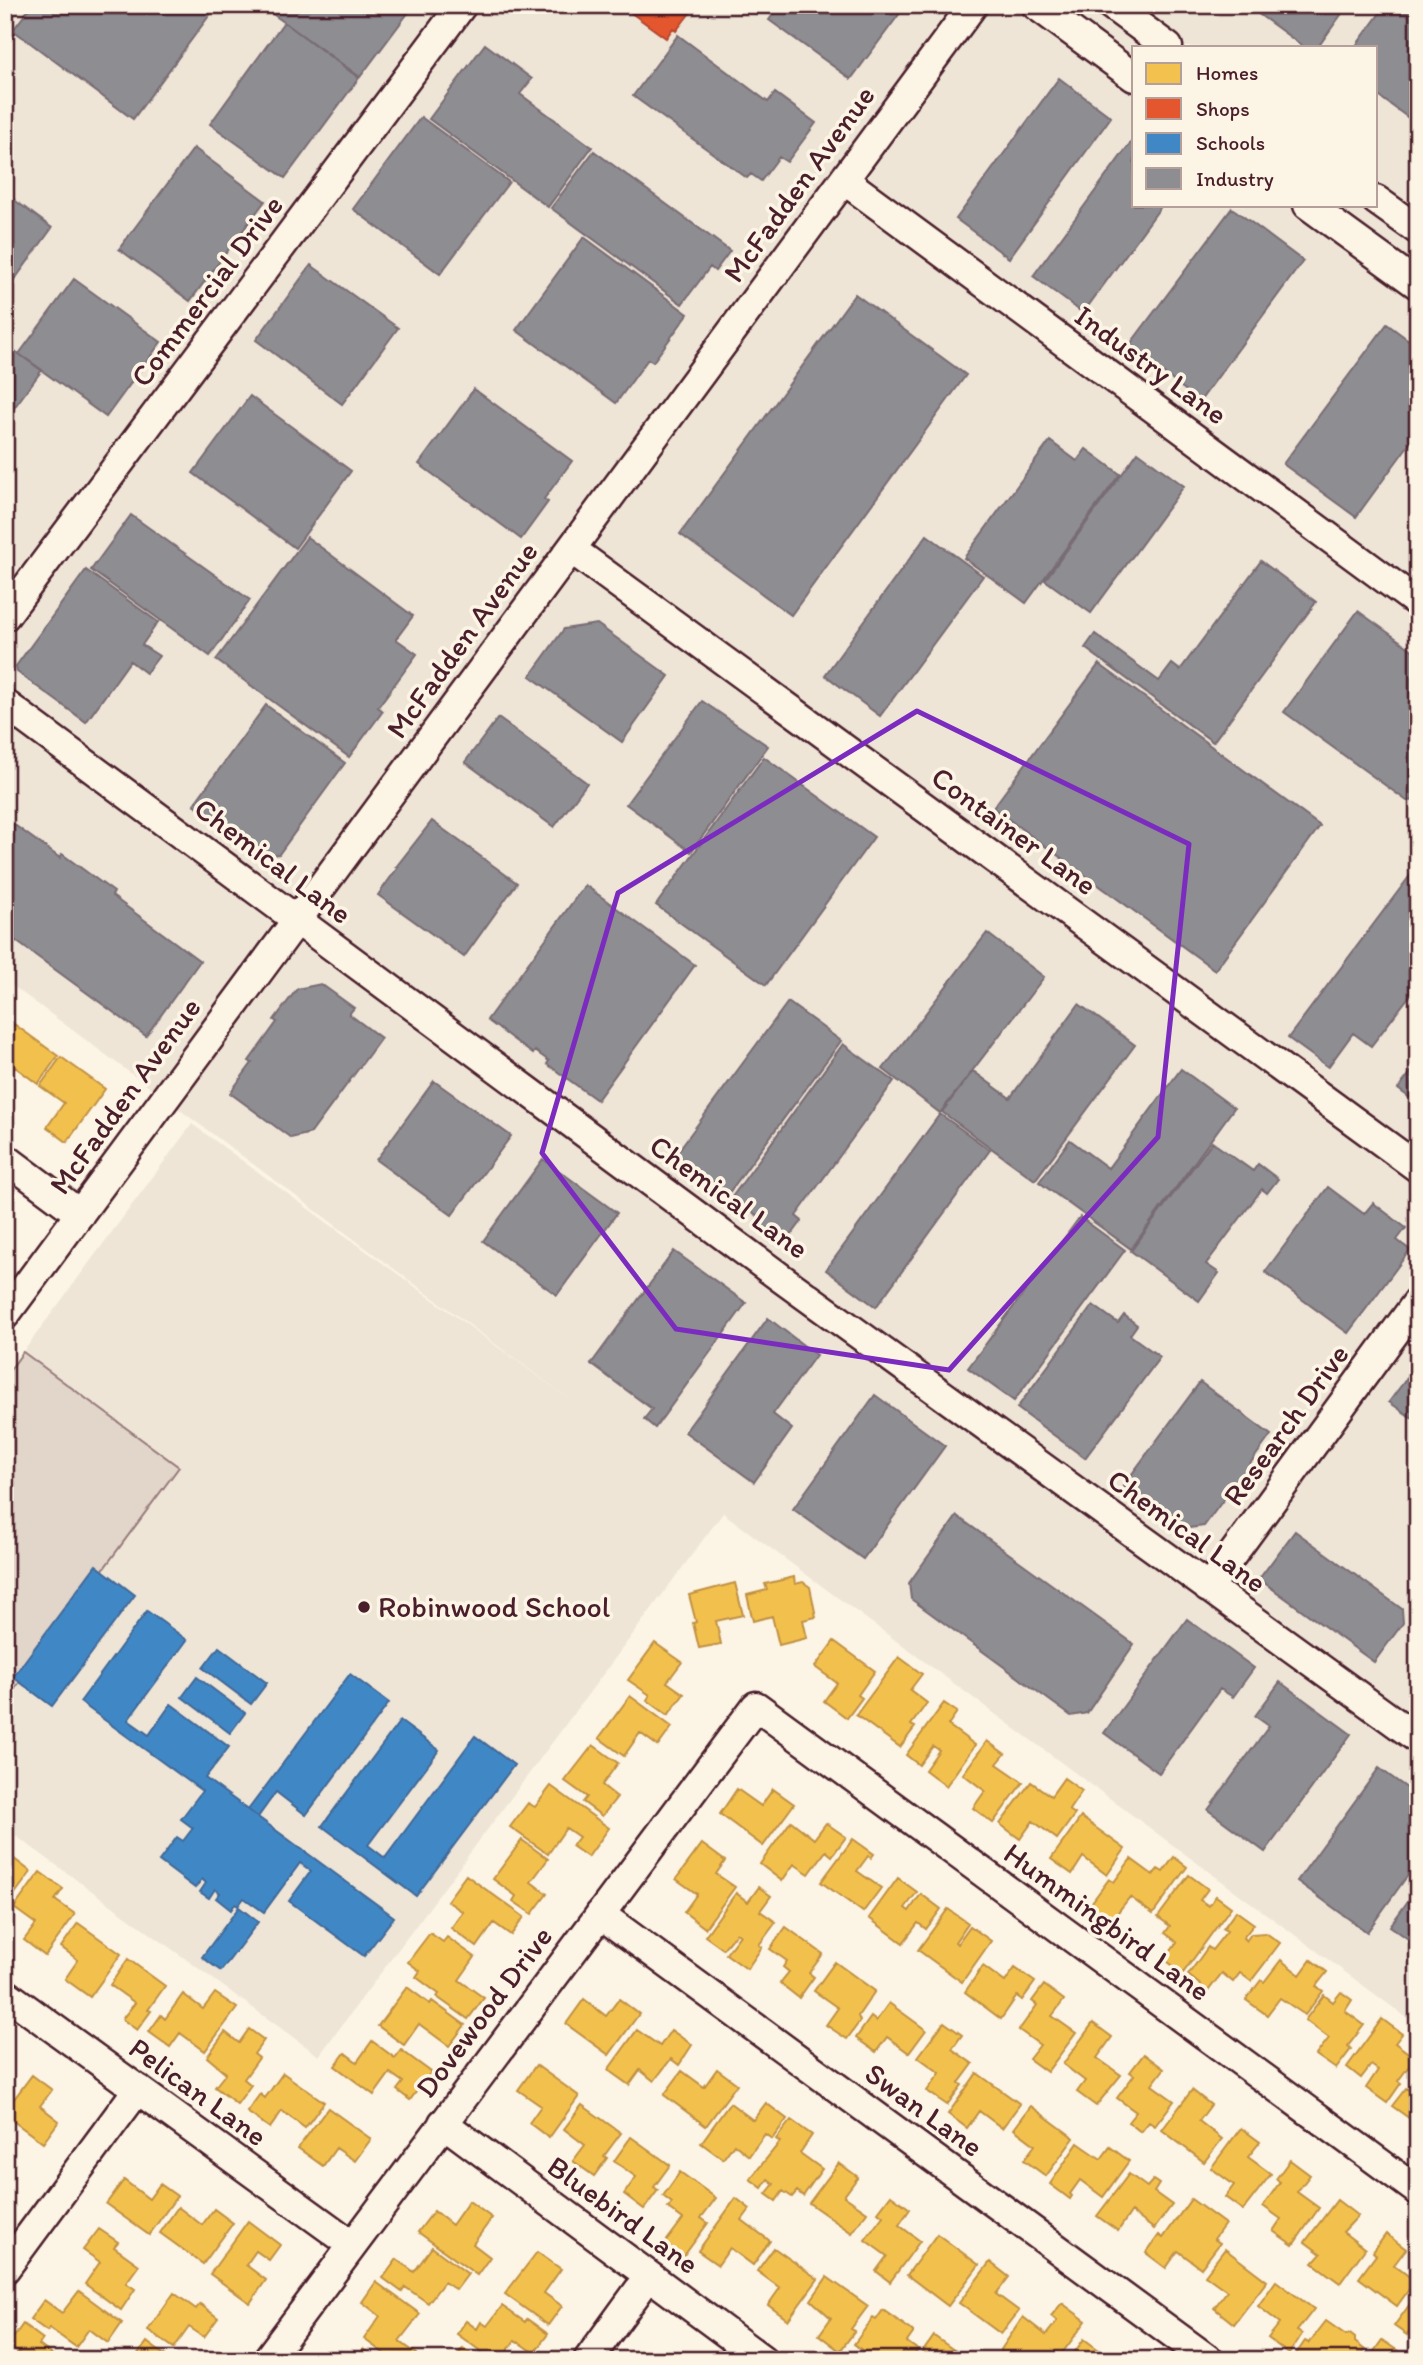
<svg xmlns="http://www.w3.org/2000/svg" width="1423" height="2365" viewBox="0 0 1423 2365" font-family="Itim,sans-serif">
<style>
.built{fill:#eee5d7;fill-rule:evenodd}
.green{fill:#e2d5ca;stroke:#967a7a;stroke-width:2}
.homes{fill:#f2c14e;stroke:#c09044;stroke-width:2}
.shops{fill:#e4572e;stroke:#b6462d;stroke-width:2}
.schools{fill:#3f88c5;stroke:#426897;stroke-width:2}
.industry{fill:#8d8d92;stroke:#796c73;stroke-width:2}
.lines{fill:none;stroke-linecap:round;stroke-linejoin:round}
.minor-casing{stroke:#4a1f2b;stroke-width:33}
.minor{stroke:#fcf5e5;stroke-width:28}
.marked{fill:none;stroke:#7b2cbf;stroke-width:5;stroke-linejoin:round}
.poi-dot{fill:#4a1f2b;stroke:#fcf5e5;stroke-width:2.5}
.labels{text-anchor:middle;stroke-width:7;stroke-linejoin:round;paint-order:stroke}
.street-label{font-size:30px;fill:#4a1f2b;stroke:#fcf5e5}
.poi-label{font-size:30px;fill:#4a1f2b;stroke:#fcf5e5;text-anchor:start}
</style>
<rect width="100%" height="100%" fill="#fcf5e5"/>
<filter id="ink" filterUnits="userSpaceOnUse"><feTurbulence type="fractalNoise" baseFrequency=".0143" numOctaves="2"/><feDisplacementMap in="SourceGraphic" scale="14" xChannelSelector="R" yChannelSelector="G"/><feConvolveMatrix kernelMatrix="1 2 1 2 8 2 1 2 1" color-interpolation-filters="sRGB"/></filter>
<g filter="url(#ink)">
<!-- built -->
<path class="built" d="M5 5H1418V2026L723 1513 319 2056 5 1828V1702L178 1467 23 1352 192 1124 572 1401 5 980ZM1134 47H1376V205H1134Z"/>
<!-- green -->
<path class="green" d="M23 1352 179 1467 5 1702V1377Z"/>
<!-- homes -->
<path class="homes" d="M14 1024 58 1056 38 1084 15 1067 5 1080V1036Z
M61 1057 105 1089 67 1142 47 1127 64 1103 40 1086Z
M794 1577 795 1584 803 1582 810 1587 816 1617 803 1620 807 1638 779 1645 772 1616 753 1621 747 1595 767 1590 765 1584Z
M735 1583 743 1615 716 1621 721 1644 699 1648 693 1623 696 1622 689 1595Z
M834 1641 875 1671 858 1695 862 1698 847 1718 824 1701 837 1683 815 1667Z
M655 1643 682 1662 667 1682 684 1694 668 1715 647 1700 650 1695 628 1680Z
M899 1657 922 1674 910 1690 927 1703 911 1725 915 1727 900 1747 856 1715Z
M630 1696 672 1727 658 1746 640 1733 624 1756 599 1738Z
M944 1703 957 1712 948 1725 975 1745 946 1786 925 1770 939 1750 933 1746 919 1765 906 1755Z
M987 1741 1005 1754 997 1764 1023 1782 993 1823 973 1808 985 1791 963 1774Z
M593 1745 618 1763 602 1785 617 1797 602 1816 583 1802 587 1797 565 1781Z
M1064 1778 1082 1791 1069 1810 1075 1814 1057 1839 1033 1821 1020 1839 1000 1824 1031 1782 1051 1796Z
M551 1786 609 1828 588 1857 572 1846 579 1837 566 1828 548 1854 510 1827 528 1803 535 1807Z
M737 1789 761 1806 773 1789 794 1804 763 1846 720 1814Z
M1081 1817 1125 1849 1107 1875 1083 1857 1072 1874 1051 1859Z
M791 1821 814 1839 826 1823 846 1837 832 1856 826 1851 809 1874 794 1864 782 1881 760 1864Z
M853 1839 874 1854 871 1858 868 1856 857 1871 881 1888 863 1912 821 1882Z
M522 1840 548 1859 531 1882 547 1894 532 1914 513 1901 516 1896 493 1879Z
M702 1844 725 1861 716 1874 735 1887 705 1928 684 1912 697 1894 676 1879Z
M1174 1857 1187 1867 1153 1914 1130 1897 1110 1922 1089 1906 1109 1879 1114 1882 1131 1859 1153 1875 1158 1869 1163 1872Z
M13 1858 31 1872 8 1903 5 1901V1864L7 1866Z
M40 1872 63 1889 55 1900 75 1914 45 1956 24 1940 36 1924 14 1908Z
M466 1875 524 1917 511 1935 494 1923 477 1947 451 1928 463 1912 447 1901Z
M1189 1875 1208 1889 1200 1900 1209 1906 1216 1896 1231 1907 1183 1973 1164 1959 1177 1942 1165 1933 1170 1926 1158 1917Z
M898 1878 917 1892 905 1908 909 1911 921 1894 941 1909 926 1929 918 1923 903 1943 869 1918Z
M759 1887 771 1896 760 1911 776 1922 759 1945 762 1947 747 1969 726 1954 740 1935 736 1933 723 1949 705 1936 736 1893 748 1902Z
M948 1909 968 1923 955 1942 957 1944 970 1926 991 1941 962 1982 918 1950Z
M1236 1911 1254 1924 1243 1938 1246 1941 1251 1934 1266 1933 1280 1943 1251 1981 1240 1973 1233 1982 1222 1973 1208 1991 1188 1975 1208 1947 1212 1950 1227 1931 1223 1929Z
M78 1923 121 1954 90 1997 65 1979 78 1960 61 1947Z
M786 1927 823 1954 809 1973 814 1977 799 1998 780 1983 789 1972 783 1967 787 1961 770 1949Z
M430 1933 443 1942 447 1937 475 1957 459 1980 484 1998 468 2019 437 1997 439 1994 416 1977 420 1971 408 1962Z
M128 1959 165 1986 148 2010 151 2011 137 2030 122 2019 135 2003 110 1985Z
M1281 1960 1300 1975 1311 1960 1327 1972 1316 1986 1323 1991 1305 2015 1280 1998 1267 2015 1246 2000 1261 1980 1264 1982Z
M835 1962 875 1991 858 2016 860 2021 847 2039 826 2025 838 2008 814 1991Z
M983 1966 1005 1982 1015 1968 1035 1982 1022 2000 1017 1996 1001 2019 965 1992Z
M1044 1985 1064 2000 1052 2016 1076 2033 1047 2072 1029 2059 1040 2045 1019 2030 1037 2005 1032 2001Z
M407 1987 430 2004 432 2001 465 2025 449 2046 419 2024 404 2045 378 2026Z
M1341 1992 1352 2000 1345 2011 1364 2025 1348 2046 1351 2049 1336 2069 1316 2055 1329 2038 1305 2020 1324 1995 1333 2002Z
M215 1993 237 2008 205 2051 180 2033 170 2047 149 2032 161 2015 165 2019 183 1994 203 2009Z
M584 1999 606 2016 619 1999 639 2014 609 2055 566 2024Z
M889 2003 926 2030 909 2053 887 2037 876 2052 856 2038 871 2017 876 2021Z
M1382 2019 1402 2034 1395 2043 1415 2058 1398 2081 1401 2083 1387 2103 1366 2088 1378 2070 1371 2065 1361 2078 1347 2067Z
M944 2022 962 2035 952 2049 973 2064 959 2083 962 2085 947 2105 927 2091 940 2073 918 2057Z
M1093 2023 1112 2037 1097 2058 1121 2075 1096 2106 1077 2092 1085 2081 1063 2064Z
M249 2029 264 2040 254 2054 259 2058 244 2079 251 2085 237 2104 215 2087 226 2073 207 2057 225 2032 239 2043Z
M637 2030 660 2046 671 2030 692 2045 679 2065 671 2059 654 2081 640 2070 629 2085 608 2070Z
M372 2041 395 2058 401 2050 431 2072 410 2100 397 2090 403 2082 390 2073 374 2095 335 2066 345 2053 357 2062Z
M1144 2054 1164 2069 1152 2085 1174 2101 1155 2126 1149 2122 1141 2132 1128 2122 1136 2112 1117 2098 1134 2075 1130 2072Z
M536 2065 579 2096 549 2138 529 2123 541 2106 518 2090Z
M717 2069 737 2084 706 2126 664 2095 682 2071 704 2087Z
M283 2073 324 2102 305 2128 282 2111 270 2128 247 2112 260 2094 265 2098Z
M977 2073 1020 2104 1002 2128 979 2111 967 2128 948 2114Z
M32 2075 52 2090 40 2106 59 2121 43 2143 5 2115V2111Z
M1418 2082V2115L1413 2121 1392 2106 1406 2088 1411 2091Z
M1192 2090 1211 2105 1199 2121 1222 2139 1204 2162 1162 2130Z
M730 2103 753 2120 766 2103 787 2119 772 2139 765 2134 749 2156 734 2144 723 2159 701 2143Z
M582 2105 621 2133 604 2156 607 2158 594 2176 573 2161 585 2145 564 2129Z
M1031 2106 1074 2138 1046 2176 1024 2160 1035 2145 1014 2129Z
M328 2108 371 2139 355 2161 336 2148 323 2166 298 2148Z
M791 2120 812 2135 800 2153 822 2169 803 2196 797 2191 792 2197 783 2191 776 2201 766 2194 774 2184 768 2179 762 2188 750 2179 780 2142 776 2139Z
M1241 2128 1260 2142 1248 2157 1271 2174 1243 2210 1225 2197 1234 2185 1211 2168Z
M631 2137 670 2165 654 2187 658 2190 644 2209 624 2194 636 2177 614 2161Z
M1078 2143 1101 2159 1110 2147 1129 2161 1103 2197 1080 2180 1070 2194 1072 2196 1070 2199 1050 2184Z
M1290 2160 1310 2175 1297 2192 1319 2208 1293 2245 1273 2231 1281 2219 1263 2206 1280 2182 1276 2179Z
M839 2163 858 2177 844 2196 867 2212 852 2233 809 2203Z
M680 2172 716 2198 701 2218 708 2223 683 2257 665 2243 683 2219 668 2208 672 2203 663 2196Z
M1129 2174 1147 2187 1153 2180 1159 2184 1154 2192 1172 2205 1154 2229 1131 2212 1118 2231 1097 2216Z
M124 2180 149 2199 160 2184 177 2196 149 2235 106 2204Z
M891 2195 910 2209 899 2225 920 2241 890 2282 876 2271 887 2256 865 2240 883 2216 878 2212Z
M736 2198 750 2209 742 2220 770 2241 753 2265 730 2248 718 2265 698 2251Z
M1191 2199 1225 2224 1214 2239 1220 2243 1201 2268 1178 2251 1166 2268 1146 2253 1159 2235 1163 2238Z
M1337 2200 1358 2216 1343 2232 1365 2249 1340 2283 1313 2263 1321 2254 1305 2242Z
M469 2201 492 2218 473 2244 490 2257 477 2275 418 2232 434 2211 452 2225Z
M178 2207 202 2225 214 2209 233 2223 203 2264 160 2233Z
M248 2221 280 2245 269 2260 256 2251 246 2265 266 2280 250 2303 210 2274Z
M99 2229 118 2242 114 2247 139 2265 126 2283 135 2289 121 2310 85 2284 100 2262 83 2250Z
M937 2234 979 2265 948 2306 907 2275Z
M1386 2234 1406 2249 1394 2265 1415 2281 1397 2306 1359 2278 1376 2255 1373 2252Z
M432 2247 468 2274 456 2290 444 2282 428 2303 405 2287 402 2292 383 2278 397 2259 414 2272Z
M774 2248 818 2279 788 2320 768 2305 780 2288 757 2271Z
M1225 2249 1267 2281 1234 2324 1214 2308 1227 2291 1205 2275Z
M537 2252 561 2269 544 2293 562 2306 548 2325 505 2294Z
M990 2262 1009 2277 996 2294 1019 2311 1001 2334 959 2303Z
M827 2277 868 2306 851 2329 855 2331 840 2351 819 2335 831 2318 811 2300Z
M1276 2281 1314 2309 1297 2331 1302 2334 1289 2354 1268 2338 1280 2323 1258 2306Z
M376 2282 420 2314 399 2341 417 2354 413 2360H393L364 2339 380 2316 362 2302Z
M79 2291 122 2323 108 2343 89 2329 76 2347 49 2328 47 2331 30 2319 44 2300 62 2313Z
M174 2293 196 2309 200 2304 218 2318 204 2337 189 2327 174 2348 148 2330Z
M1418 2293V2320L1407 2335 1394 2326Z
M1062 2303 1086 2321 1057 2360H1012L1000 2351 1023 2317 1046 2335 1057 2321 1051 2316Z
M502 2306 525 2322 527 2319 548 2334 534 2353 515 2340 501 2360H493L457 2334 466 2321 477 2329 481 2322 487 2326Z
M883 2310 914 2332 907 2342 918 2350 910 2360H875L854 2344 873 2318 876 2320Z
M1326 2321 1346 2335 1350 2334 1355 2338V2342L1365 2350 1358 2360H1292L1305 2341 1309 2343Z
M23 2324 43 2339 39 2345 59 2360H23L24 2357 8 2345Z
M934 2336 958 2353 953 2360H917Z
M1084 2339 1103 2353 1098 2360H1069Z
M1382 2340 1398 2351 1392 2360H1368Z
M147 2342 171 2360H134Z
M463 2348 479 2360H454Z
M363 2349 378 2360H356Z"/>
<!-- shops -->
<path class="shops" d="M635 5H696L676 31 673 28 666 38 630 12Z"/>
<!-- schools -->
<path class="schools" d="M96 1565 135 1595 52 1706 13 1677Z
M147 1611 187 1640 128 1720 149 1735 171 1704 229 1747 205 1778 394 1917 364 1956 289 1901 311 1871 300 1863 264 1912 244 1898 238 1906 235 1904 231 1910 216 1898 220 1893 215 1889 209 1898 200 1892 206 1883 202 1879 195 1888 159 1861 177 1837 183 1841 193 1828 181 1819 202 1791 80 1702Z
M219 1647 267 1683 251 1704 203 1668Z
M350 1674 389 1703 306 1815 276 1792 258 1817 248 1810Z
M197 1677 245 1713 230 1733 182 1697Z
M400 1721 439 1750 368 1845 385 1858 475 1736 514 1765 416 1896 322 1826Z
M239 1907 258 1922 221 1971 202 1957Z"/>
<!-- industry -->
<path class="industry" d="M32 5H217L133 119 13 30Z
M275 5H414L360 77 270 12Z
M780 5H906L851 79 769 20Z
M1246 5H1348L1318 47H1304Z
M1386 5H1418V125L1376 94V47H1355Z
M284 22 359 78 285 178 210 124Z
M678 35 768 102 775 93 816 123 787 162 779 157 761 181 751 174 747 178 633 96Z
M485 44 532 79 520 94 592 147 548 207 429 119Z
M1059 78 1111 117 1009 258 956 219Z
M421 117 509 182 440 274 353 209Z
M1134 138V205H1162L1083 313 1033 276Z
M194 148 265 201 190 301 119 249Z
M594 151 730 251 715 271 710 267 682 304 551 208Z
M5 193 52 228 5 293Z
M1232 208 1303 261 1200 401 1128 347Z
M584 237 688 314 653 362 648 359 616 403 516 330Z
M311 265 398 328 342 404 256 340Z
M74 279 161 342 106 417 19 354Z
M855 294 966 375 791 615 680 534Z
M1387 324 1418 347V432L1356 517 1283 464Z
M5 344 42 370 5 420Z
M474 389 572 461 544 499 548 502 521 539 419 464Z
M250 396 351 471 295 548 193 473Z
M1050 441 1077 461 1086 449 1120 474 1026 603 964 558Z
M1138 452 1184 486 1091 613 1045 580Z
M131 515 250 600 210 656 91 570Z
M927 535 983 576 880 716 825 675Z
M307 537 413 616 396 639 417 654 378 707 383 711 349 757 216 660Z
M1261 561 1316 602 1213 742 1085 648 1095 634 1159 681 1172 664 1180 670Z
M86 570 158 622 142 645 159 656 146 673 130 661 86 722 17 672 16 666Z
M1358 611 1418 654V800L1407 801 1284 712Z
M597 624 669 676 622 742 530 676 564 629Z
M1099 664 1320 826 1215 970 993 808Z
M702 701 768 746 691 852 626 804Z
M266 705 345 763 279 854 266 856 194 804Z
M498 718 587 783 554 827 465 762Z
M764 757 874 837 766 985 656 905Z
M5 818 60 858 62 854 114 892 112 896 200 961 146 1036 5 933Z
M432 821 517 883 464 957 378 895 398 867H396Z
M1418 865V985L1371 1046 1353 1033 1328 1067 1288 1038Z
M585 885 695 965 597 1100 547 1064 549 1061 535 1051 533 1054 487 1020Z
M987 933 1044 977 940 1113 883 1069Z
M321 984 354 1008 349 1014 381 1038 311 1133 291 1138 230 1093 252 1063 249 1061 277 1022 274 1020 297 989Z
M788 1002 841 1041 728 1194 675 1155Z
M1079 1004 1135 1045 1035 1180 942 1112 973 1071 1010 1098Z
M843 1044 894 1081 796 1216 802 1221 784 1245 754 1223 759 1217 732 1197Z
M1418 1063V1104L1398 1089Z
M1181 1069 1234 1108 1131 1249 1039 1182 1070 1140 1108 1168Z
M434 1081 511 1136 452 1215 376 1160Z
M940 1114 990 1150 876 1307 826 1270Z
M1212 1142 1253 1171 1258 1164 1278 1179 1267 1193 1262 1189 1206 1264 1219 1273 1199 1301 1131 1251Z
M543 1159 617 1213 557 1295 483 1241Z
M1328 1187 1364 1214 1373 1203 1406 1228 1397 1240 1410 1250 1348 1333 1265 1272Z
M1080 1217 1125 1250 1014 1401 968 1368Z
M674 1251 746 1303 655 1428 644 1419 652 1409 591 1364Z
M1093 1305 1118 1323 1124 1315 1137 1325 1130 1335 1160 1357 1085 1458 1017 1408Z
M768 1318 816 1355 773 1414 792 1429 754 1482 685 1432Z
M1418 1363V1422L1389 1402Z
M1200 1382 1271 1435 1204 1526 1182 1529 1123 1486Z
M875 1395 945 1446 863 1559 793 1509Z
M957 1516 1134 1644 1087 1713 1071 1716 911 1599 909 1583Z
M1295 1531 1402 1609 1403 1623 1374 1662 1259 1579Z
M1187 1619 1254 1668 1233 1697 1220 1689 1159 1773 1104 1733Z
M1280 1682 1351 1734 1265 1852 1208 1810 1269 1726 1255 1716Z
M1379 1768 1418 1796V1861L1367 1932 1297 1881Z
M1418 1887V1946L1390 1926Z"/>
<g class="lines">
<defs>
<path id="minor" d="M1036 5 1134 77
M1111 5 1168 47
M844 180 1418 603
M1376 200 1418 230
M1308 205 1418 285
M571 549 1418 1168
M5 616 462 5
M5 704 781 1278 1418 1739
M5 1158 80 1214
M5 1315 973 5
M1208 1588 1418 1301
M600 1914 1209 2360
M5 1993 351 2244
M443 2123 763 2360
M5 2269 138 2089
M267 2360 756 1706 1418 2191
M588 2360 649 2276"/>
</defs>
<!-- minor casing -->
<use href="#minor" class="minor-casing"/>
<!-- minor -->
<use href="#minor" class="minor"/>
</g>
</g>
<!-- marked area -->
<path class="marked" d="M917 711 1189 844 1158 1137 949 1370 676 1329 542 1153 618 893Z"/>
<!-- markers -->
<circle class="poi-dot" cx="364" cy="1607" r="7"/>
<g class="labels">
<!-- street labels -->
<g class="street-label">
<text transform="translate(799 184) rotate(-54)" y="10">McFadden Avenue</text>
<text transform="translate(207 291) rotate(-53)" y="10">Commercial Drive</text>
<text transform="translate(1151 365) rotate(36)" y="10">Industry Lane</text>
<text transform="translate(462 640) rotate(-54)" y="10">McFadden Avenue</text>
<text transform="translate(1014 831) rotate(36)" y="10">Container Lane</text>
<text transform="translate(273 861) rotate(37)" y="10">Chemical Lane</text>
<text transform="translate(125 1096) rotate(-54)" y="10">McFadden Avenue</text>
<text transform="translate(729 1197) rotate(36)" y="10">Chemical Lane</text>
<text transform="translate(1286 1425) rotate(-54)" y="10">Research Drive</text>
<text transform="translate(1187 1531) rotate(36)" y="10">Chemical Lane</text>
<text transform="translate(1107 1922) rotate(36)" y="10">Hummingbird Lane</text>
<text transform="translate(484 2012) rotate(-53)" y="10">Dovewood Drive</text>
<text transform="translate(198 2092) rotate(36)" y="10">Pelican Lane</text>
<text transform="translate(924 2110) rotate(36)" y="10">Swan Lane</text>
<text transform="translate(623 2215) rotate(36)" y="10">Bluebird Lane</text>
</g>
<!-- poi labels -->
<g class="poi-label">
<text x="378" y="1617">Robinwood School</text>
</g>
</g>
<!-- margin -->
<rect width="1423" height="2365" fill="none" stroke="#fcf5e5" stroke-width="28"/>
<rect x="14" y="14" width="1395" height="2337" fill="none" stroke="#4a1f2b" stroke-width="2.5" filter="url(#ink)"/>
<!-- legend -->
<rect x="1132" y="46" width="245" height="161" fill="#fcf5e5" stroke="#b59f9b" stroke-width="2"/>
<rect x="1146" y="63" width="35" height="21" fill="#f2c14e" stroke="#b59f9b" stroke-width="2"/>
<text x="1196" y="80" font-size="21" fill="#4a1f2b">Homes</text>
<rect x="1146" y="98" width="35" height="21" fill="#e4572e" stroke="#b59f9b" stroke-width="2"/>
<text x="1196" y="116" font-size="21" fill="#4a1f2b">Shops</text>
<rect x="1146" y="133" width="35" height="21" fill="#3f88c5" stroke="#b59f9b" stroke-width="2"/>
<text x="1196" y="150" font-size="21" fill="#4a1f2b">Schools</text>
<rect x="1146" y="168" width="35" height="21" fill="#8d8d92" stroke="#b59f9b" stroke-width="2"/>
<text x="1196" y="186" font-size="21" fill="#4a1f2b">Industry</text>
</svg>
